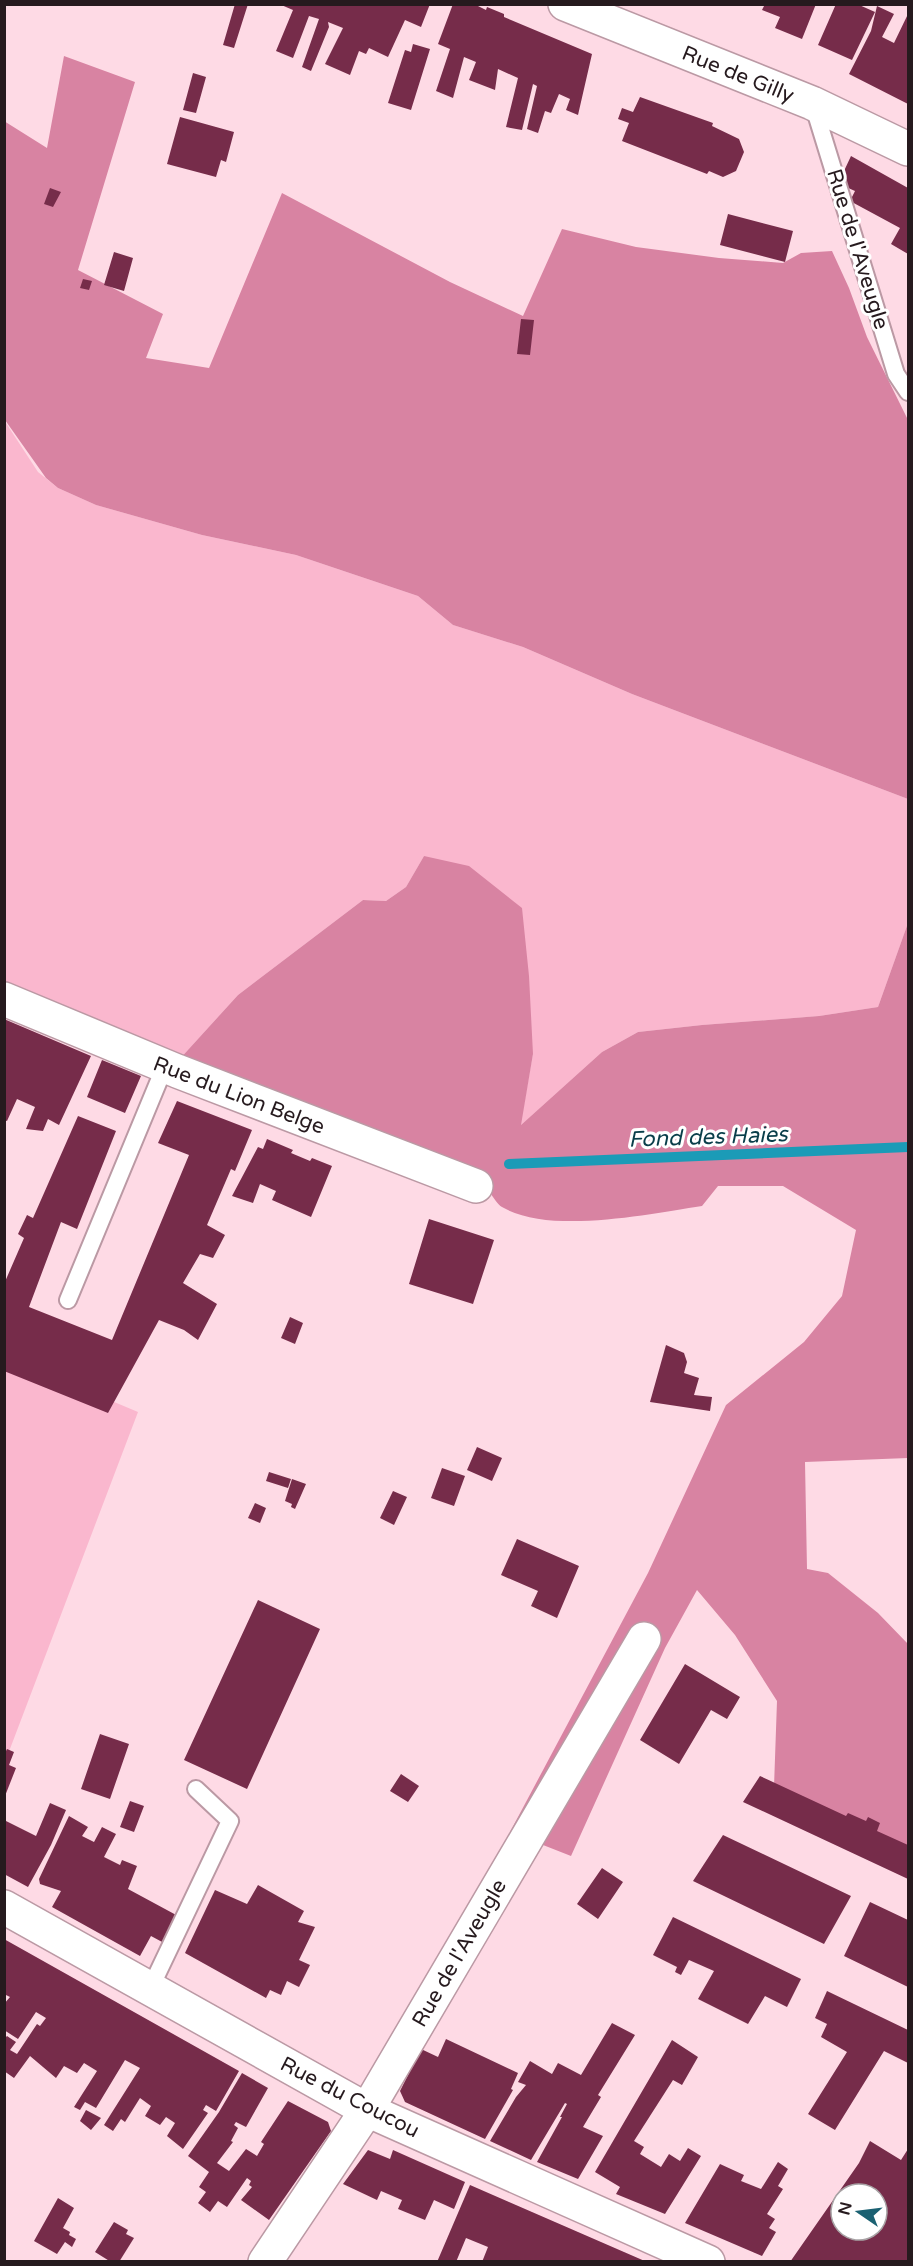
<svg xmlns="http://www.w3.org/2000/svg" width="913" height="2266" viewBox="0 0 913 2266" font-family="'Varela Round',sans-serif">
<style>
.green{fill:#fab7ce}
.forest{fill:#d883a2}
.lines{fill:none;stroke-linecap:round;stroke-linejoin:round}
.stream{stroke:#1b9bb7;stroke-width:10}
.building{fill:#762c4a;fill-rule:evenodd}
.lane-casing{stroke:#bb99a4;stroke-width:20}
.street-casing{stroke:#bb99a4;stroke-width:36}
.secondary-casing{stroke:#bb99a4;stroke-width:36}
.lane{stroke:#fff;stroke-width:16}
.street{stroke:#fff;stroke-width:33}
.secondary{stroke:#fff;stroke-width:33}
.labels{text-anchor:middle;stroke-width:6;stroke-linejoin:round;paint-order:stroke}
.street-label{font-size:21px;fill:#261a1e;stroke:#fff}
.water-label{font-size:22px;font-style:italic;fill:#093e4a;stroke:#fff}
</style>
<rect width="100%" height="100%" fill="#fedae5"/>
<!-- green -->
<path class="green" d="M4 420 38 472 58 488 96 505 202 535 296 555 418 596 453 625 523 647 632 694 908 799V923L878 1007 819 1016 702 1025 638 1032 602 1052 520 1126 533 1054 424 856 406 887 386 901 363 900 238 995 177 1062 5 986Z
M5 1370 88 1391 138 1412 5 1762Z"/>
<!-- forest -->
<path class="forest" d="M64 56 135 82 78 270 163 314 146 358 209 368 282 193 450 282 523 316 562 229 636 247 719 258 783 263 801 253 832 251 849 288 867 337 908 420V799L632 694 523 647 453 625 418 596 296 555 202 535 96 505 58 488 46 478 5 420 4 121 47 148Z
M424 856 469 866 522 908 529 976 533 1054 521 1125 602 1052 638 1032 702 1025 819 1016 878 1007 908 923V1458L805 1462 807 1569 828 1573 878 1613 908 1644V1847L774 1787 777 1701 735 1635 697 1590 665 1648 571 1856 510 1832 648 1573 726 1405 804 1342 842 1296 856 1230 783 1186H718L702 1206C649 1214 550 1235 502 1207 494 1202 484 1181 479 1173L177 1062 238 995 363 900 386 901 406 887Z"/>
<g class="lines">
<!-- stream -->
<path class="stream" d="M509 1164 908 1147"/>
</g>
<!-- building -->
<path class="building" d="M235 4H248L234 48 223 45Z
M279 4H430L421 27 405 20 388 57 369 48 366 54 359 51 350 75 325 64 343 28 328 22 329 27 311 71 302 67 319 19 309 16 293 58 276 51 293 10Z
M453 4H474L486 10 487 7 504 14V17L592 54 578 115 566 110 570 99 559 94 551 113 545 111 538 133 527 129 537 86 533 84 522 130 506 127 518 78 498 69 495 90 469 80 476 62 464 57 453 98 436 91 450 49 438 44Z
M765 4H816L802 39 775 28 780 17 762 10Z
M836 4H857L875 12 852 60 818 45Z
M877 6 894 14 882 37 894 43 908 14V45L907 49 908 50V104L849 74 871 31Z
M413 44 430 49 411 110 388 103 405 50 411 52Z
M193 73 206 77 196 113 183 110Z
M640 97 713 123 712 126 739 139 744 152 736 171 723 177 709 171 707 174 622 141 629 123 618 119 622 108 633 112Z
M180 117 234 132 226 162 221 160 216 177 167 164Z
M851 156 908 188V254L891 244 900 228 850 201 855 191 846 187 844 171Z
M50 188 61 192 53 207 44 204Z
M728 214 793 231 785 262 720 245Z
M114 252 133 258 124 291 104 285Z
M83 279 92 281 89 290 80 288Z
M521 319 534 320 530 355 517 354Z
M4 1019 91 1056 59 1125 48 1119 43 1131 26 1129 35 1107 17 1099 7 1121 4 1120Z
M102 1060 141 1076 125 1113 87 1097Z
M177 1101 252 1130 235 1171 231 1169 207 1225 225 1235 213 1258 200 1254 183 1283 217 1304 198 1340 184 1330 159 1320 108 1413 4 1371V1284L24 1238 18 1234 27 1215 33 1218 78 1116 116 1131 77 1229 61 1222 29 1307 112 1340 189 1155 158 1143Z
M267 1139 293 1150 291 1153 310 1161 312 1158 332 1166 311 1217 272 1200 276 1191 260 1184 253 1203 232 1196 258 1147 263 1149Z
M429 1219 494 1240 473 1304 409 1284Z
M290 1317 303 1323 295 1344 281 1338Z
M666 1345 684 1353 687 1362 684 1373 699 1378 694 1395 712 1397 710 1411 650 1402Z
M477 1447 502 1458 492 1481 467 1470Z
M442 1468 465 1476 454 1506 431 1498Z
M269 1472 291 1479 288 1488 266 1481Z
M292 1479 306 1484 295 1509 291 1507 292 1504 285 1501Z
M393 1491 407 1497 394 1525 380 1518Z
M255 1503 266 1508 260 1523 248 1518Z
M517 1539 579 1566 557 1618 531 1606 538 1591 501 1575Z
M258 1600 320 1629 247 1789 184 1760Z
M685 1664 740 1697 727 1719 711 1710 679 1764 640 1740Z
M100 1734 129 1744 110 1799 81 1789Z
M7 1749 14 1752 9 1765 16 1768 5 1796 4 1755Z
M401 1774 419 1786 408 1802 390 1791Z
M760 1776 846 1816 848 1813 866 1821 868 1817 880 1823 877 1831 908 1845V1879L743 1802Z
M130 1801 144 1806 134 1832 120 1827Z
M50 1803 66 1810 51 1845 28 1887 4 1874V1820L36 1836Z
M69 1816 88 1827 82 1836 94 1842 102 1827 116 1834 104 1857 120 1865 122 1860 137 1866 128 1889 178 1916 164 1943 151 1936 140 1956 52 1907 61 1891 40 1884 39 1879Z
M723 1835 851 1896 824 1944 693 1881Z
M602 1868 623 1882 598 1919 577 1904Z
M258 1885 304 1911 298 1922 315 1927 299 1960 310 1965 299 1987 287 1981 281 1995 270 1990 266 1998 185 1953 215 1890 247 1904Z
M870 1902 908 1920V1987L844 1956Z
M673 1917 801 1979 787 2007 765 1996 748 2024 698 1999 714 1971 689 1960 681 1975 675 1972 677 1967 653 1955Z
M4 1939 239 2071 216 2111 206 2105 203 2110 208 2113 183 2149 167 2136 175 2123 166 2117 160 2125 145 2116 151 2106 140 2098 125 2122 121 2119 113 2131 104 2125 140 2068 125 2060 96 2108 85 2102 80 2110 74 2107 97 2071 84 2063 77 2073 64 2066 56 2078 30 2056 14 2078 4 2071V2039L7 2036 16 2042 10 2050 17 2054 37 2024 40 2026 46 2018 36 2012 18 2039 4 2030V2004L10 1997 4 1994Z
M827 1991 908 2030V2063L884 2051 835 2130 808 2114 847 2052 821 2037 827 2024 815 2018Z
M612 2023 635 2035 598 2095 601 2097 583 2127 603 2136 578 2179 537 2162 562 2117H560L567 2104 565 2103 531 2160 490 2141 516 2097 526 2085 518 2082 530 2061 552 2074 558 2063 581 2075Z
M446 2039 518 2073 511 2089 513 2090 485 2139 405 2102 400 2091 421 2049 438 2057Z
M672 2040 698 2057 682 2085 673 2080 634 2141 644 2147 640 2154 661 2167 669 2154 680 2161 688 2148 701 2156 665 2214 616 2194 620 2187 595 2172Z
M242 2073 268 2088 246 2127 236 2122 234 2125 238 2128 231 2141 233 2142 217 2163 229 2171 246 2149 257 2156 264 2144 261 2142 288 2101 328 2122 331 2131 269 2220 241 2200 252 2187 249 2185 251 2181 247 2178 227 2207 218 2201 210 2212 198 2203 206 2192 199 2187 209 2172 188 2156 219 2112Z
M86 2110 101 2118 91 2130 80 2121Z
M870 2141 901 2160 908 2149V2262H790L859 2163ZM841 2194H877V2230H841Z
M368 2150 390 2159 393 2150 465 2182 454 2209 434 2200 425 2220 398 2209 402 2200 381 2191 377 2200 343 2184Z
M778 2162 788 2169 778 2186 783 2189 767 2214 775 2219 769 2228 776 2232 762 2256 685 2223 720 2164 744 2175 741 2181 761 2189Z
M470 2185 509 2202 647 2262H482L488 2247 466 2238 456 2262H437Z
M58 2198 74 2208 63 2228 70 2232 69 2235 76 2239 72 2247 65 2242 57 2254 34 2241Z
M114 2222 128 2230 126 2234 134 2238 119 2262H111L95 2252Z"/>
<g class="lines">
<defs>
<path id="lane" d="M813 104 896 374 908 392
M68 1300 165 1066
M150 1989 230 1821 196 1789"/>
<path id="street" d="M4 999 177 1071 476 1186
M4 1907 367 2110 708 2262
M265 2262 367 2110 644 1639"/>
<path id="secondary" d="M565 4 812 103 908 149"/>
</defs>
<!-- lane casing -->
<use href="#lane" class="lane-casing"/>
<!-- street casing -->
<use href="#street" class="street-casing"/>
<!-- secondary casing -->
<use href="#secondary" class="secondary-casing"/>
<!-- lane -->
<use href="#lane" class="lane"/>
<!-- street -->
<use href="#street" class="street"/>
<!-- secondary -->
<use href="#secondary" class="secondary"/>
</g>
<g class="labels">
<!-- street labels -->
<g class="street-label">
<text transform="translate(738 74) rotate(22)" y="7">Rue de Gilly</text>
<text transform="translate(858 249) rotate(73)" y="7">Rue de l'Aveugle</text>
<text transform="translate(239 1095) rotate(21)" y="7">Rue du Lion Belge</text>
<text transform="translate(459 1953) rotate(-60)" y="7">Rue de l'Aveugle</text>
<text transform="translate(350 2097) rotate(27)" y="7">Rue du Coucou</text>
</g>
<!-- water labels -->
<g class="water-label">
<text transform="translate(708 1136) rotate(-2)" y="8">Fond des Haies</text>
</g>
</g>
<!-- border -->
<rect width="913" height="2266" fill="none" stroke="#261a1e" stroke-width="12"/>
<!-- north arrow -->
<g transform="translate(859 2212) rotate(284)"><circle r="28" fill="#ffffff" stroke="#a8a3a5" stroke-width="1.5"/>
<path d="M0-4.5L10 22L0 15L-10 22Z" fill="#1b6172"/>
<text y="-9" font-size="16" font-weight="bold" text-anchor="middle" fill="#261a1e">N</text>
</g>
</svg>
